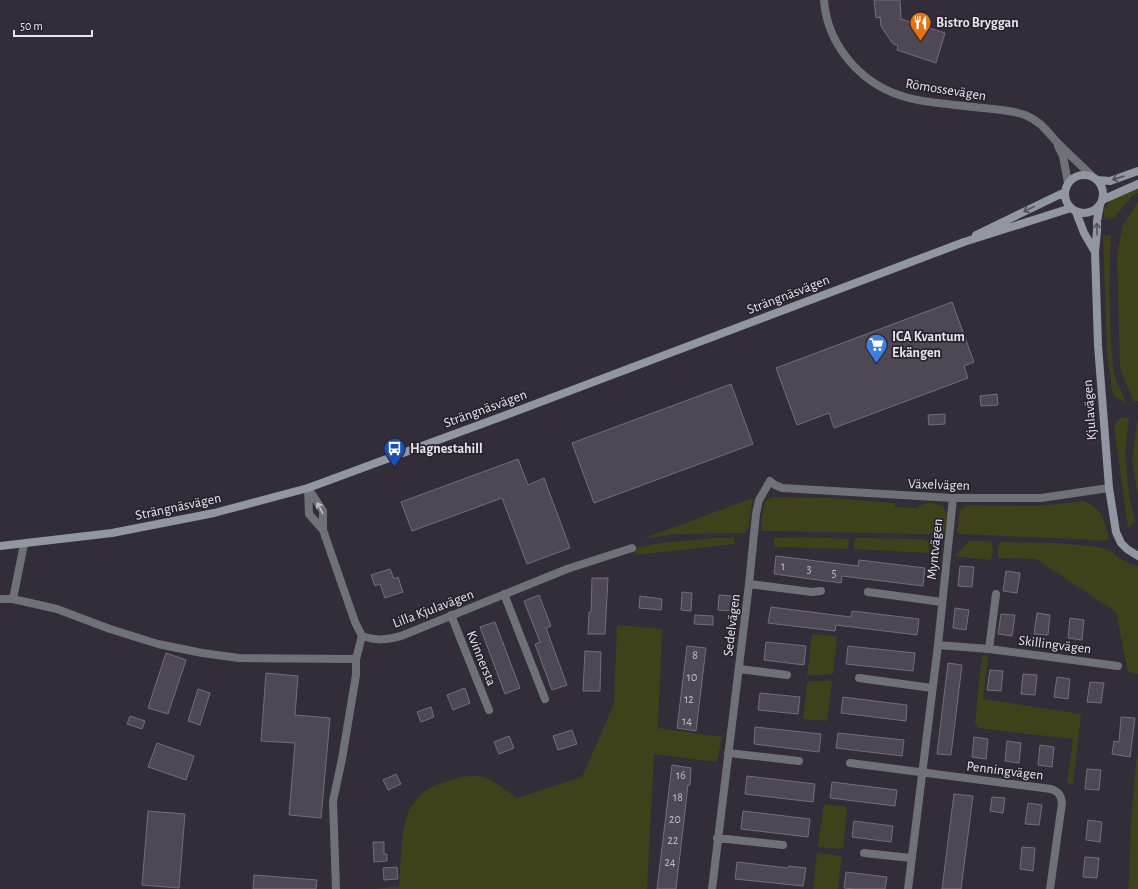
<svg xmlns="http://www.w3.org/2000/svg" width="1138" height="889" viewBox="0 0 1138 889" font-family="'Alegreya Sans',sans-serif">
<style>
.green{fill:#3d421a}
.building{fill:#4e4854;stroke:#746e7b}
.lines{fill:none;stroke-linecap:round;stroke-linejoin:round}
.street{stroke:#6e7277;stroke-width:8}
.secondary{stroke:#9097a0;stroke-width:8}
.oneway{stroke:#52515c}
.oneway2{stroke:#c3c2c9}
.labels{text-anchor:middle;stroke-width:3.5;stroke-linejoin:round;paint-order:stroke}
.number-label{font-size:12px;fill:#c2bdc6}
.poi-label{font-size:14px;font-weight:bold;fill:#e8e4ec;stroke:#28232e;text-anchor:start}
.street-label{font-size:14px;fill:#e8e4ec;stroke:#28232e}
</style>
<rect width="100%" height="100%" fill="#322d38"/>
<!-- green -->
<path class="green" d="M1138 187V193L1133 195 1114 218 1104 219V209L1112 198Z
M1138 202V401L1134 402 1120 369 1117 254 1123 225Z
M1111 235C1109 270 1109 304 1111 340 1112 351 1112 365 1115 376 1117 385 1123 393 1126 402L1115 397 1112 391 1107 351 1103 236Z
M1129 417 1125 453 1129 495 1135 522 1128 528 1114 426 1120 418Z
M1138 417V497L1132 459Z
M773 497 830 498 895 503V507L918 508V506L930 502 943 506 947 515 944 533 926 534 762 531 761 523 765 501Z
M753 498 748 529 744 533 678 534 642 539Z
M1085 501C1104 511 1104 520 1109 539L1105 541 1078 539 959 534 957 531 960 510 969 505 1037 506Z
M804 537 849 539 848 549 774 547V538Z
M716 538H734L735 544 636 555 635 548 660 543Z
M857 538 919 539 929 541V553L854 549V541Z
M969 541H987L992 542 993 550 991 560 954 556 964 547Z
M1001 542 1056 543 1099 547C1113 549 1121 563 1138 566V674L1128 672 1116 612 1036 559 998 558V547Z
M617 625 662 629 658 728 722 737 717 762 654 754 647 889H374L399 886C401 865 400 842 405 822 408 810 416 798 425 791 439 782 467 773 484 777 491 778 510 793 517 798L582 777 614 704Z
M812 634 837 636 833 674 807 676Z
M982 655 988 656 983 699 1081 714 1073 784 1067 783 1073 739 978 728 975 723Z
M809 681H832L827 721 803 719 807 683Z
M1138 751V889H1128C1130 875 1129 863 1130 849 1131 816 1133 783 1138 751Z
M824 804 847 807 843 849 818 847Z
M817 853 842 856 838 889H813Z"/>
<!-- building -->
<path class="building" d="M874 0H900L901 19 945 33 936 63 897 50 898 45 893 44 881 26 880 17 876 18Z
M952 302 974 362 964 366 968 378 834 428 829 413 797 425 776 368Z
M731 384 753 444 594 503 572 443Z
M997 394 998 405 981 406 980 396Z
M945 414V424L929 425 928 415Z
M518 459 528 485 544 478 570 548 527 564 502 498 412 531 401 502Z
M776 556 858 566 859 560 925 568 923 586 842 576 841 583 774 574Z
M960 566 974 567 972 587 958 586Z
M390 569 394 579 398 577 403 592 385 598 380 584 375 586 371 575Z
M1006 571 1020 573 1017 593 1003 591Z
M592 578H608L605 634H588L589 612H591Z
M682 592 692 593 691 611 681 610Z
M539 595 551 626 546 628 567 685 552 690 535 644 540 642 524 601Z
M719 595 732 596V611L718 610Z
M640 596 662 599 661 610 639 608Z
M771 607 851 617 852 611 919 619 917 635 836 625 835 631 768 623Z
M955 608 969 610 966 630 953 628Z
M1037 613 1050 615 1048 635 1034 634Z
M1001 614 1015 615 1012 636 998 634Z
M695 615 713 616V625L694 624Z
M1070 618 1084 620 1082 640 1068 638Z
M495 622 520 688 505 694 480 627Z
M766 642 806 646 804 665 764 660Z
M687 646 706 648 696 731 677 728Z
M848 646 915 653 913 671 846 664Z
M585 651 601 652 600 691H583Z
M166 653 186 660 168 714 148 708Z
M948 663 962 665 951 755 937 754Z
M990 670 1003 671 1001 691 987 690Z
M266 673 298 676 295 715 330 718 321 818 289 815 295 743 261 741Z
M1023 674 1037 675 1035 695 1021 694Z
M1057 677 1070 679 1068 699 1054 697Z
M1090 682 1104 683 1101 703 1087 702Z
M465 688 470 703 453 710 447 695Z
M198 689 210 693 200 725 188 721Z
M760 693 800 697 798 714 758 710Z
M843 697 907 705 906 721 841 713Z
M431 707 434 717 421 722 417 712Z
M130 716 145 721 142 729 127 724Z
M1121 717 1135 718 1130 757 1112 754 1114 741 1119 742Z
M755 727 821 734 819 752 754 744Z
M572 730 577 744 558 750 553 736Z
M838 733 904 740 902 756 836 748Z
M509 736 514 748 499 754 494 742Z
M974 737 988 739 986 759 972 757Z
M1007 741 1021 743 1019 763 1005 761Z
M157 743 194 756 186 780 148 767Z
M1040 745 1054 747 1052 767 1038 765Z
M672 765 691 768 690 785H688L676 889H657Z
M1087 769 1101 770 1099 790 1085 789Z
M396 774 401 784 388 790 383 780Z
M747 776 815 784 813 802 745 794Z
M832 782 897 790 895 806 830 798Z
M954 794 973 796 961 889H942Z
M992 797 1005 798 1003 813 990 811Z
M1028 803 1042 805 1039 825 1025 824Z
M148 811 185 814 179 888 142 885Z
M743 811 810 819 808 837 741 829Z
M1088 820 1102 822 1100 842 1086 840Z
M854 821 893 826 891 842 852 837Z
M373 842H384V854H387V861L374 862Z
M1022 847 1035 848 1033 871 1020 869Z
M1085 857 1099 858 1097 878 1083 877Z
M737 862 788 868 789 866 806 868 803 886 735 879Z
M397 867 398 879 384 880 383 868Z
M846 872 887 877 885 889H855L844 888Z
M254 875 317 880 316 889H253Z"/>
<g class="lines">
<!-- street -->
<path class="street" d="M824 0C827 43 858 81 899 95 923 103 949 104 974 107 988 109 1013 110 1025 115 1040 121 1045 129 1055 140 1067 153 1080 164 1092 176
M1058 146 1063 156 1068 183
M308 488 323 511V530L355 622 362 636C378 641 385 640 401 636L567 569 632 548
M308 488 309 514 323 530
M749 584 812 592 821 591
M868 592 942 602
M504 594 545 699
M2 599H13L57 609 110 629 158 644 202 653 239 658 356 659
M13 599 24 544
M451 615 489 710
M938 645 989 649 1118 666
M989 649 996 594
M739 669 787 675
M859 678 932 688
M728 753 799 761
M850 763 1051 789C1059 792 1061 795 1062 803L1050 889
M717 838 783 845
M864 853 911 858
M336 889 333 801 342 759 356 675V659L362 636
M712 889 749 584 756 514 759 500 770 481 775 485 782 488 953 498H1041L1109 488
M908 889 938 645 953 498"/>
<!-- secondary -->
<path class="secondary" d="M1065 194a19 19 0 1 1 38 0a19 19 0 1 1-38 0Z
M1097 180 1110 181 1138 171
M1102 200 1138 184
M1100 205 1097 221V231L1095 252 1098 345 1109 488 1116 532 1121 543 1127 549 1138 556
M1076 212 1084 233 1095 252
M976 235 1065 192
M0 546 112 533 214 513 308 488 506 415 964 242 1071 208"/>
</g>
<!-- one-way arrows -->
<defs><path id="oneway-shaft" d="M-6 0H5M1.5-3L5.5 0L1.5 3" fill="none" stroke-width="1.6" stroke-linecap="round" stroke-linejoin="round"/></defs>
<g class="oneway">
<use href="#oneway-shaft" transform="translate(1118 178) rotate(164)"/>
<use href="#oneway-shaft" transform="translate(1029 209) rotate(154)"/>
<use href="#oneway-shaft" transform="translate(1097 229) rotate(-91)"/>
</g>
<use class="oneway2" href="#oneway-shaft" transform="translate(320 508) rotate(-117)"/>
<!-- icons -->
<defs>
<symbol id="restaurant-pin" viewBox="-11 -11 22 30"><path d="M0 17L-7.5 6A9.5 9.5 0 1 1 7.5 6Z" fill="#e8710a" stroke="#28232e"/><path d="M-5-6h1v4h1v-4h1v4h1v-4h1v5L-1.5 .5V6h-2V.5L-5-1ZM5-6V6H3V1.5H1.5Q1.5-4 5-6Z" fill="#fff"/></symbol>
<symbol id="supermarket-pin" viewBox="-11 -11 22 30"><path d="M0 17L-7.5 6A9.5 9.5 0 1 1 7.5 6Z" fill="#3f7fe0" stroke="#28232e"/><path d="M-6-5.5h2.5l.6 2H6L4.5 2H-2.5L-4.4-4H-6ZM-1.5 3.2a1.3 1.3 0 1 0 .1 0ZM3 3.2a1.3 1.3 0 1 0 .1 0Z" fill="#fff"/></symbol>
<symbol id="bus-pin" viewBox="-11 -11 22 30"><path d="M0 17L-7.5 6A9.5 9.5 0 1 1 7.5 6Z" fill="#1a4fb4" stroke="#28232e"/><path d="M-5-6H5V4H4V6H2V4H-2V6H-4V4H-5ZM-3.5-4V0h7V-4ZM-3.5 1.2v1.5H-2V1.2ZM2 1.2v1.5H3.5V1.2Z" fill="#fff"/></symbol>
</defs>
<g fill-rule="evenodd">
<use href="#restaurant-pin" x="908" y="10" width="25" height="34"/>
<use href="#supermarket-pin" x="864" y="332" width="25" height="34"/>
<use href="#bus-pin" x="382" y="436" width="25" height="34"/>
</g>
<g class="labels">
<!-- number labels -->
<g class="number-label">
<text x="783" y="570">1</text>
<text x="809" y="573">3</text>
<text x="834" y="577">5</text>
<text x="695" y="659">8</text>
<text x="692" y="681">10</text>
<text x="689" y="703">12</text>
<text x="687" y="725">14</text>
<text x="681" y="779">16</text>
<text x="678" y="801">18</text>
<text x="675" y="823">20</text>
<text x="673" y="844">22</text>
<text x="670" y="866">24</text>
</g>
<!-- poi labels -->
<g class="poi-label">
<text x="936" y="27">Bistro Bryggan</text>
<text x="892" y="341">ICA Kvantum<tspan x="892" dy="16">Ekängen</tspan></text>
<text x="410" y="453">Hagnestahill</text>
</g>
<!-- street labels -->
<g class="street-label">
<text transform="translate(946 89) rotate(9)" y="5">Römossevägen</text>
<text transform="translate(788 294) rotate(-21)" y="5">Strängnäsvägen</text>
<text transform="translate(485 408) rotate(-20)" y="5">Strängnäsvägen</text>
<text transform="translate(1089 410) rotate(-94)" y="5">Kjulavägen</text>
<text transform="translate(939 484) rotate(2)" y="5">Växelvägen</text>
<text transform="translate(178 506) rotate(-12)" y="5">Strängnäsvägen</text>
<text transform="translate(934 549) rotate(-84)" y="5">Myntvägen</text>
<text transform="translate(433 608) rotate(-21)" y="5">Lilla Kjulavägen</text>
<text transform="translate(731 625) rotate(-83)" y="5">Sedelvägen</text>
<text transform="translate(1055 644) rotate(7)" y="5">Skillingvägen</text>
<text transform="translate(482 658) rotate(68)" y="5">Kvinnersta</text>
<text transform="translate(1005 770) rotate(7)" y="5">Penningvägen</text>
</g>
</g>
<!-- scale -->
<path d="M14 30v6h78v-6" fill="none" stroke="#e8e4ec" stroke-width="2"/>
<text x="20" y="30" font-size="12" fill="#e8e4ec" stroke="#28232e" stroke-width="3" paint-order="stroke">50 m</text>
</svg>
